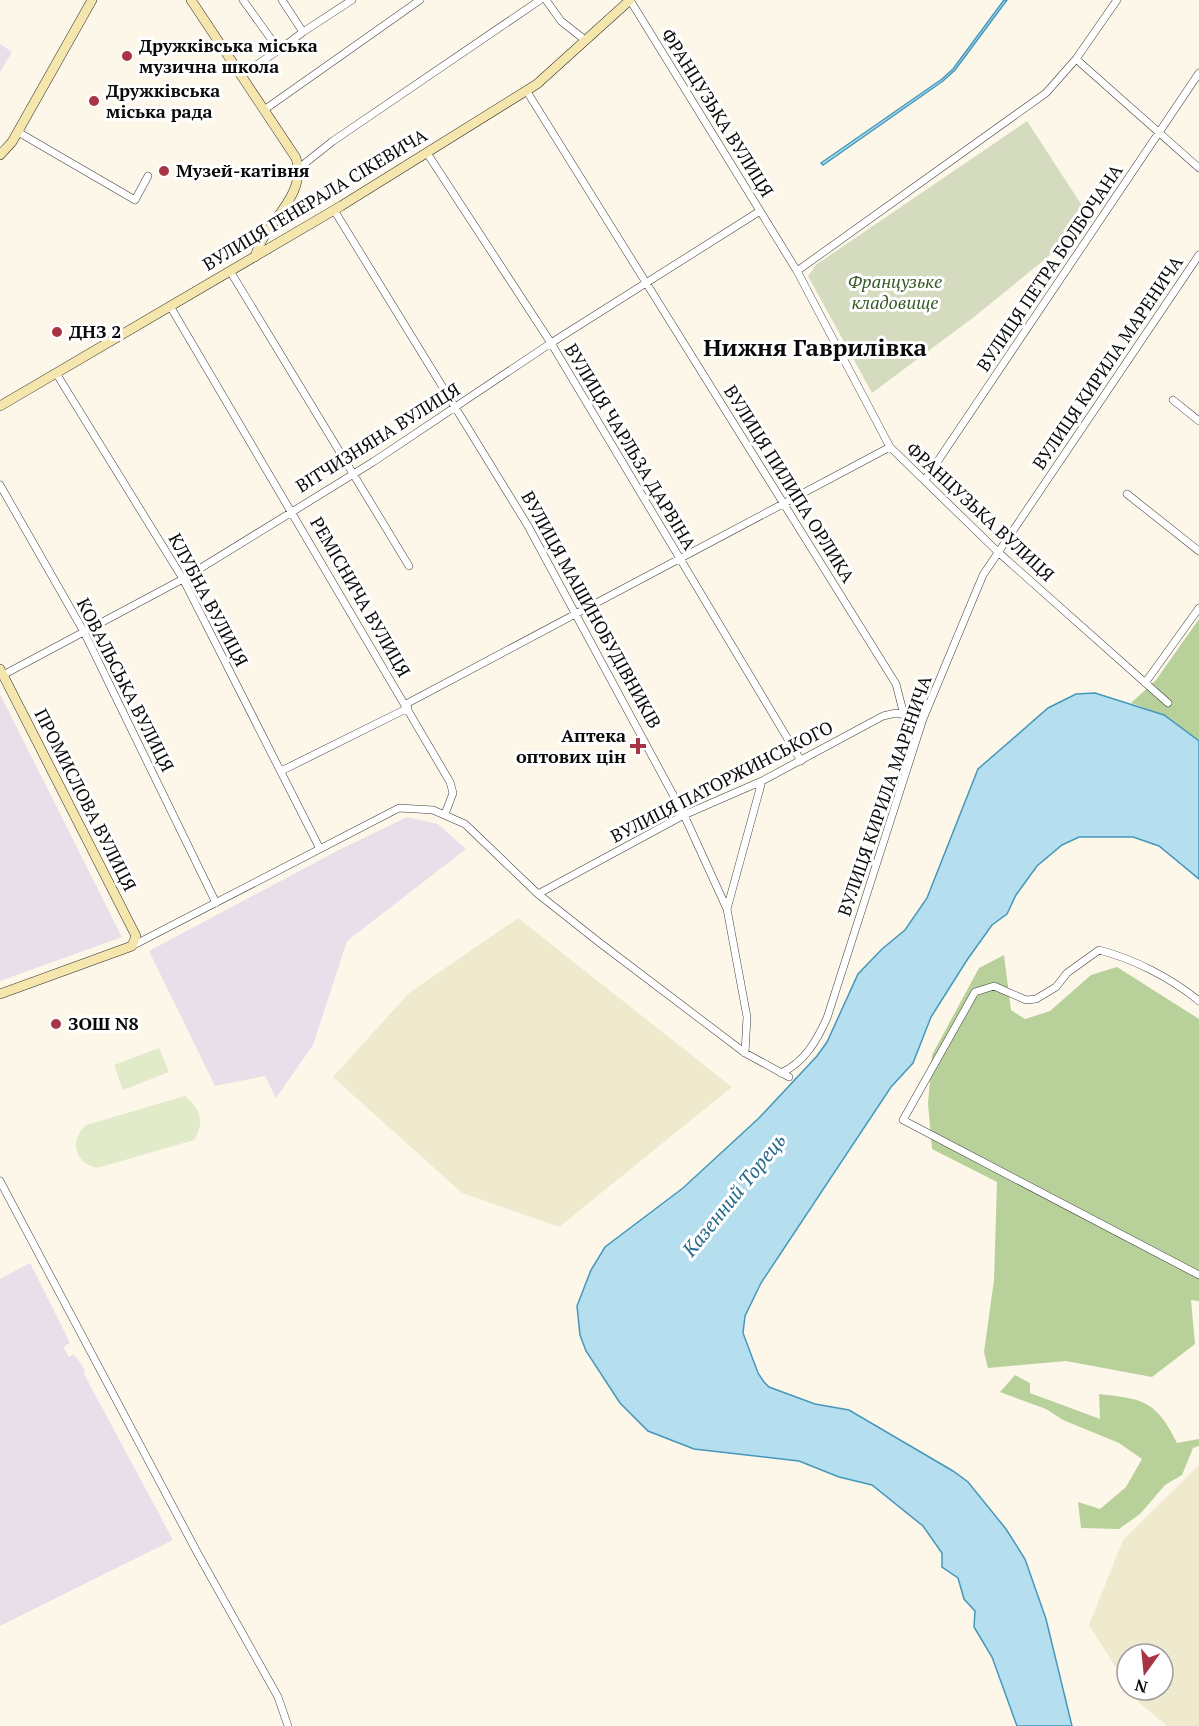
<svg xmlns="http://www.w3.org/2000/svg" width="1199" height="1726" viewBox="0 0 1199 1726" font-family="'PT Serif',serif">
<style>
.industrial{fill:#e7dfe9}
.farmland{fill:#efe9ce}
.forest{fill:#b8d19a}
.cemetery{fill:#d5dbbf}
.pitch{fill:#e2ebc9}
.water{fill:#b5deee;stroke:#4598bc;stroke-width:1.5}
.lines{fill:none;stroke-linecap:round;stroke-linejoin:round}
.street-casing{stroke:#3d3d3d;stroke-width:8}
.secondary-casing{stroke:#2c2c2c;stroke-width:10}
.street{stroke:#fff;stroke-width:7}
.secondary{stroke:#f5e6ad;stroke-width:9}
.poi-dot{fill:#a93445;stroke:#fff;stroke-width:2}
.labels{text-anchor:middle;stroke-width:6;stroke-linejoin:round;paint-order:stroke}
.poi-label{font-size:18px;font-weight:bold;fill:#0a0a0a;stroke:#fff;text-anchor:start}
.street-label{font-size:18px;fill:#0a0a0a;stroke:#fff}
.park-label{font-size:18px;font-style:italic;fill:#345923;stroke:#fff}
.water-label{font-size:20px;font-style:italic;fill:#24698c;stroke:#fff}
.district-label{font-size:24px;font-weight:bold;fill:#0a0a0a;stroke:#fff}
</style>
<rect width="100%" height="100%" fill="#fdf7ea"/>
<!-- industrial -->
<path class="industrial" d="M0 44 12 52 0 72Z
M0 694 122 937 0 981Z
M407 817 438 824 466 849 347 941 313 1045 276 1098 265 1076 215 1086 149 951 337 851Z
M30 1263 70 1343 63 1347 69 1357 74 1354 85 1370 84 1374 173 1540 0 1626V1279Z"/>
<!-- farmland -->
<path class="farmland" d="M518 918 732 1087 559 1227 462 1193 333 1077 409 993Z
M1199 1465V1726H1167L1135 1699 1130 1690H1163V1654H1127V1685L1089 1625 1123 1540Z"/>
<!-- forest -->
<path class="forest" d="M1199 619V741L1164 715 1131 703 1156 680Z
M1004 955 1011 1010 1025 1019 1050 1011 1091 975 1117 967 1199 1019V1301L1191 1300 1195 1344 1152 1377 1066 1361 988 1368 984 1352 994 1280 997 1182 932 1149 928 1104 932 1055 979 968Z
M1015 1375 1030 1383V1393L1100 1419 1099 1394C1143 1399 1156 1400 1177 1443L1199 1439V1446L1193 1448 1182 1475 1165 1485 1140 1514 1119 1529 1081 1528 1078 1502 1100 1509 1126 1487 1142 1459 1119 1443 1063 1420 1046 1409 1000 1392Z"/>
<!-- cemetery -->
<path class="cemetery" d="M1027 121 1092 221 974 317 872 393 808 276 817 264Z"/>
<!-- pitch -->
<path class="pitch" d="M159 1048 169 1072 123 1090 114 1065Z
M185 1096C201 1110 205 1122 194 1140L97 1168C74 1163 69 1140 86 1125Z"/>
<!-- water -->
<path class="water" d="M1004 0H1007L955 70 943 81 823 165 821 163 942 79 953 69Z
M1095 693 1164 715 1199 741V879L1159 846 1133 837H1079L1062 845 1037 866 1016 895 1007 914 992 925 967 960 931 1017 913 1063 891 1087 761 1283 745 1316 743 1333 758 1373 764 1382 769 1387 815 1404 849 1410 953 1471 968 1482 1006 1529 1025 1559 1046 1619 1072 1726H1017L992 1657 974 1627 975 1611 964 1599 958 1578 942 1567V1553L923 1526 872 1485 839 1477 799 1461 694 1449 648 1431 620 1403 586 1351 580 1335 577 1306 591 1270 605 1247 683 1188 759 1118 817 1056 827 1042 858 974 882 949 905 930 927 898 978 769 1048 708 1076 694Z"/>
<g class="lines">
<defs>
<path id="street" d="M546 0 561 21 585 40
M630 0 797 271 890 447 998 552 1168 703
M303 32 352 0
M279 50 303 32 282 0
M1076 59 1199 168
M241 75 279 50 243 0
M526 90 896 684 904 715
M264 110 420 0
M18 132 135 200 148 176
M427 153 551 343 801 761
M299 168 333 141 540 0
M334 210 528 526 684 815 727 909 747 1017 745 1053
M230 271 409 566
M797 271 1046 93 1076 59 1117 0
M170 306 450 782 453 793 445 814
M56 373 183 579 320 849
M1173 400 1199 421
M925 480 1199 73
M0 485 84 632 216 903
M1127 494 1199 551
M3 675 183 579 373 462 551 343 760 211
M1145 683 1199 608
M406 704 890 447
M281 771 408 708
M538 894 684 815 762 781 883 716 896 713 923 719
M727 909 762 781
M132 946 399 808 433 810 465 824 538 894 600 943 745 1053 789 1077
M1199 1001C1171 978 1134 959 1099 950L1067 973 1056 987 1036 999 1026 1000 994 986 975 992 903 1120 1199 1275
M781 1073C805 1062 817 1040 827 1018L923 719 983 575 1199 255
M0 1181 198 1554 278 1697 288 1726"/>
<path id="secondary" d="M191 0 296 158C308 197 264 222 255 257
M0 155 12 142 92 0
M0 406 341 206 537 84 630 0
M0 669 136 936 132 946 0 994"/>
</defs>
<!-- street casing -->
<use href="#street" class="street-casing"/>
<!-- secondary casing -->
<use href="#secondary" class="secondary-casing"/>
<!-- street -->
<use href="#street" class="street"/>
<!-- secondary -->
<use href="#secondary" class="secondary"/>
</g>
<!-- markers -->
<g class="poi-dot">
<circle cx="127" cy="56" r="6"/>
<circle cx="94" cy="101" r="6"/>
<circle cx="164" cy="171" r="6"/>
<circle cx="57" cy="332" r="6"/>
<path d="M635 737h6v6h6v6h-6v6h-6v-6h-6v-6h6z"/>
<circle cx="56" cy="1024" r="6"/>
</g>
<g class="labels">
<!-- poi labels -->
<g class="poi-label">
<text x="139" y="52">Дружківська міська<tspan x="139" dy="21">музична школа</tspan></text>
<text x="106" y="97">Дружківська<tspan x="106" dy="21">міська рада</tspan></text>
<text x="176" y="177">Музей-катівня</text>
<text x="69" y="338">ДНЗ 2</text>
<text x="626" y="742" text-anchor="end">Аптека<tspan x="626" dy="21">оптових цін</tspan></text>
<text x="68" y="1030">ЗОШ N8</text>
</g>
<!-- street labels -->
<g class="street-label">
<text transform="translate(717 113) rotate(58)" y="6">ФРАНЦУЗЬКА ВУЛИЦЯ</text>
<text transform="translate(315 200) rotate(-31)" y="6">ВУЛИЦЯ ГЕНЕРАЛА СІКЕВИЧА</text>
<text transform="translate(1050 268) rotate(-56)" y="6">ВУЛИЦЯ ПЕТРА БОЛБОЧАНА</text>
<text transform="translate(1108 363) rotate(-56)" y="6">ВУЛИЦЯ КИРИЛА МАРЕНИЧА</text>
<text transform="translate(378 438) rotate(-32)" y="6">ВІТЧИЗНЯНА ВУЛИЦЯ</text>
<text transform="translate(630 447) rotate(59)" y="6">ВУЛИЦЯ ЧАРЛЬЗА ДАРВІНА</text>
<text transform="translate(789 484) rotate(58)" y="6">ВУЛИЦЯ ПИЛИПА ОРЛИКА</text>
<text transform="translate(980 512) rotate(43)" y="6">ФРАНЦУЗЬКА ВУЛИЦЯ</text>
<text transform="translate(360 597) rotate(60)" y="6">РЕМІСНИЧА ВУЛИЦЯ</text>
<text transform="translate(208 600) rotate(62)" y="6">КЛУБНА ВУЛИЦЯ</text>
<text transform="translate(591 610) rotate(61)" y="6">ВУЛИЦЯ МАШИНОБУДІВНИКІВ</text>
<text transform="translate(125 685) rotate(63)" y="6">КОВАЛЬСЬКА ВУЛИЦЯ</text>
<text transform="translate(722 782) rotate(-27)" y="6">ВУЛИЦЯ ПАТОРЖИНСЬКОГО</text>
<text transform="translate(885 796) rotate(-71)" y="6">ВУЛИЦЯ КИРИЛА МАРЕНИЧА</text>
<text transform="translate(85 800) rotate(63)" y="6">ПРОМИСЛОВА ВУЛИЦЯ</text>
</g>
<!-- park labels -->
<g class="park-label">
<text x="895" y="288">Французьке<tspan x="895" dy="21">кладовище</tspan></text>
</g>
<!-- water labels -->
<g class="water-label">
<text transform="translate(734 1195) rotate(-51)" y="7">Казенний Торець</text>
</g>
<!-- district labels -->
<g class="district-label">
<text x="815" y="356">Нижня Гаврилівка</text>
</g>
</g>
<!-- north arrow -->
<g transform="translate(1145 1672) rotate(195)"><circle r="28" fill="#ffffff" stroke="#9d9d9d" stroke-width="1.5"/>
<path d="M0-4.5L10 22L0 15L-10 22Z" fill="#a93445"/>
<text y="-9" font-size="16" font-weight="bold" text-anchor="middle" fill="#0a0a0a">N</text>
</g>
</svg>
